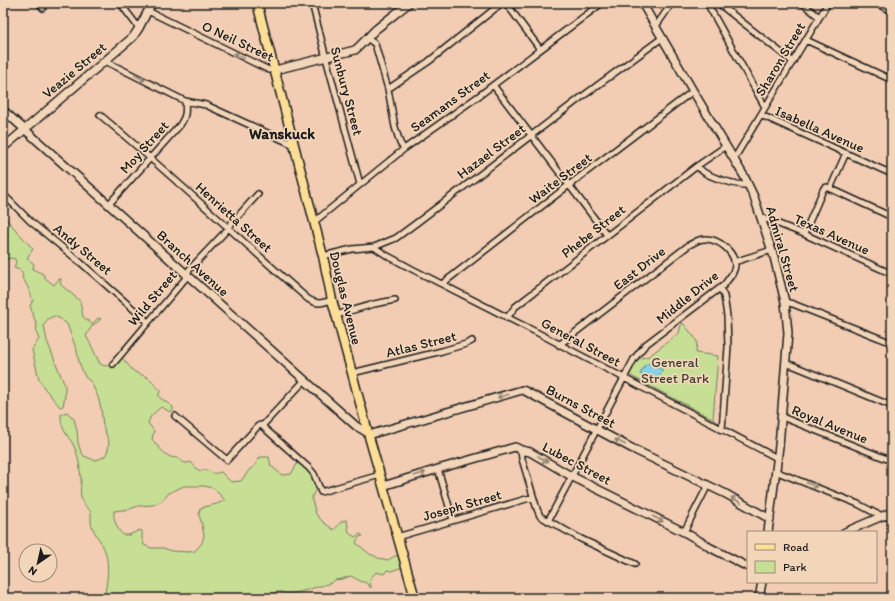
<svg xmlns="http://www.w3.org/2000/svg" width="895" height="601" viewBox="0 0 895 601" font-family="Itim,sans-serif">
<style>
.green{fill:#c6df95;stroke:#717e58;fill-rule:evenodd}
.water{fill:#87d1e7;stroke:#5c8996}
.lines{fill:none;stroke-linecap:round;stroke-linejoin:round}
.street-casing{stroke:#1c1c1c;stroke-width:8}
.secondary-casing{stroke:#1c1c1c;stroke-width:10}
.primary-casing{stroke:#1c1c1c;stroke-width:11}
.street{stroke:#f3d6b9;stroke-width:5}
.secondary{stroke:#f3d6b9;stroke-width:7}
.primary{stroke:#fdde96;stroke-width:8}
.oneway{stroke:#928272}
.labels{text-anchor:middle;stroke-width:3.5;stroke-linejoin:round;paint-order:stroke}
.street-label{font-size:14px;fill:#1c1c1c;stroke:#f3d6b9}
.park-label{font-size:14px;fill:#3e4334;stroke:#f3d6b9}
.neighbourhood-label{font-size:15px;font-weight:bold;fill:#1c1c1c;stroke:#f3d6b9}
</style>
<rect width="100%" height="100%" fill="#f2cdb4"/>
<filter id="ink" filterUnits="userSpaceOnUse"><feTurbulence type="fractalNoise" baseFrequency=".025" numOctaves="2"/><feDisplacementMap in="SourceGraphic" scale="8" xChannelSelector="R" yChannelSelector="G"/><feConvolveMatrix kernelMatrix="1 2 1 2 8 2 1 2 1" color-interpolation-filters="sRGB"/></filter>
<g filter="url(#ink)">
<!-- green -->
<path class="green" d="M7 220 33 249 27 258 34 264 33 269 43 274 45 278 54 285 59 279H61L60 284 80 301 83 317 92 324 98 318 101 319 92 326 86 336 91 345 100 364C110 369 114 363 120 356 126 361 129 368 135 372 140 375 145 375 150 379 153 381 153 384 156 386 157 388 159 389 161 390L159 394V397L173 407V410L170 412 161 407 151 416 148 423 154 431 152 439C157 445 163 454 171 457 173 458 175 457 177 458 184 461 182 465 191 462 197 469 197 472 207 470 213 474 214 474 221 472L231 482 241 481 250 469 254 467 260 457H269L271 466 282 475 291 474 297 464 302 458 312 467 320 483 312 496V500L316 514 323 522 334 530 342 521 347 520 349 533 355 537 360 534 363 536 359 537 356 543 371 555H373L378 558 388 560 395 556 403 554 406 566 391 571 387 570 384 574 376 572 370 579 371 588 365 582H362L351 576 342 579 335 580 331 583 296 593 285 594 282 592H277L250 598H104C107 583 110 566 105 551 102 542 92 531 91 522 91 519 91 515 91 512 89 509 85 506 83 503 79 495 81 487 81 478 80 470 79 459 76 451 71 436 60 433 61 414L67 412 74 419 77 430 78 443 81 452 84 456 94 460 100 459 105 456 108 450 109 442 103 426 101 408 98 397 91 382 85 377 79 362 77 351 67 324 59 318 54 316 48 319 44 325 45 331 47 341 65 386V396L63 406 60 407 45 389 39 379 32 350 39 339 36 332 37 326 30 306 33 300C30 293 28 285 22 278L23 275 20 270 14 268 16 262 15 259 11 258 3 261V223ZM184 486H204L213 488 225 500 217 504 200 508 199 515 202 525 204 535 202 543 195 551 189 552 172 551 163 548H151L144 545 142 538V531L140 530 129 535H123C117 529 113 520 114 511L130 509 138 506 153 505 162 501 169 493Z
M683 323 695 338 697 342 696 353 718 356 713 419 629 375 638 359 649 356 679 333 681 325Z"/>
<!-- water -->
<path class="water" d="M649 363 663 370 660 375 657 376 653 383 640 374 645 365 648 364Z"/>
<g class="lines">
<defs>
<path id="street" d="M39 3 43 8
M120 3 139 28
M312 3 326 58 360 184
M506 3 540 49
M707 3 765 107
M718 3 793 62
M802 3 819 17
M875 3 892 11
M148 11 269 70H275
M656 26 672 3
M367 38 375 44 388 89 395 127 400 143 404 149
M806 40 892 80
M105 61 185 101 206 105 294 145
M493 85 607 235
M388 89 428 62 502 3
M100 115C171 174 238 238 308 299 318 305 322 303 332 300
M761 115 892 174
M734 159 828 3
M697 166C700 169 702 171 705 173 714 178 738 186 748 185
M830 189 846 153
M3 194 30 221 80 262 148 322
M109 204 180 125C186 116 186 112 185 101
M761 217 804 234 892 274
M314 222 404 149 480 95 602 3
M804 234 823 190 824 188 827 187 892 217
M374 247 386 255 412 269 538 333 777 458
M323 256 352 249 374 247 396 238 419 221 579 99 662 38
M734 262 772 250
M442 284 569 185 693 91
M720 288 724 296 727 316 728 347 722 430
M785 302 793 304 892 343
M336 315 374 304 395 300
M507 318 515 307 697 166 726 146
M113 364 185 279 189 270 225 232 230 225 258 194
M785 364 792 365 892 406
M352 373 442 351 466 344 472 341
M175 416 227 460 258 426 260 425 262 426
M782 417 892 461
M262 426 309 468 314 474 321 492 380 475
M262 426 305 380
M521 450 522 459 537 509 540 516 581 539 635 564
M438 469 453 520
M775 471 858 504 875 513 892 519
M548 521 624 378 634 359 645 345 724 285C728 279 735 273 735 265 734 251 718 238 704 239 698 239 694 243 689 245L559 345
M684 532 708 485
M397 537 533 497"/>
<path id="secondary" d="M642 3 693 91 744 176 754 197 774 257 785 302 788 333 779 446 768 532
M275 70 355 50C362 44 368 37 375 30 386 21 398 12 409 3
M3 110 356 426 368 433 372 434 522 390 525 391 633 449 726 494 770 519
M3 148 133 37 139 28 152 3
M383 486 438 469 515 447 521 450 530 452 571 476 684 532 705 544 709 547 748 567
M845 532 892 512
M759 598 762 582"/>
<path id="primary" d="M257 3 323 256 332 300 352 373 370 440 415 598"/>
</defs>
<!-- street casing -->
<use href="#street" class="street-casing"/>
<!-- secondary casing -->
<use href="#secondary" class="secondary-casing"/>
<!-- primary casing -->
<use href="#primary" class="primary-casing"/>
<!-- street -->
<use href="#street" class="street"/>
<!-- secondary -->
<use href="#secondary" class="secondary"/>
<!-- primary -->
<use href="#primary" class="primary"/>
</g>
<!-- one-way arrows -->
<defs><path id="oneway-shaft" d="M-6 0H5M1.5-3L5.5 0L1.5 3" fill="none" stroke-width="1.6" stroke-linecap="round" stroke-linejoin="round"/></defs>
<g class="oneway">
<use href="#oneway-shaft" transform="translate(239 56) rotate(-154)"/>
<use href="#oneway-shaft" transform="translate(140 78) rotate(27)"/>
<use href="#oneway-shaft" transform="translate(503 396) rotate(163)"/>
<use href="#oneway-shaft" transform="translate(620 442) rotate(-152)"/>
<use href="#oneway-shaft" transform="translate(543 459) rotate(30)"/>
<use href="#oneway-shaft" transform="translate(420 474) rotate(-17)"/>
<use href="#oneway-shaft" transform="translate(812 485) rotate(22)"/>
<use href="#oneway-shaft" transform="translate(736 500) rotate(-150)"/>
<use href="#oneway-shaft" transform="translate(658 519) rotate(27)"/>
</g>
</g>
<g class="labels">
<!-- street labels -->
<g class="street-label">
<text transform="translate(238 41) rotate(25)" y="5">O Neil Street</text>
<text transform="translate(780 59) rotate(-59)" y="5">Sharon Street</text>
<text transform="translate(74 70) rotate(-40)" y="5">Veazie Street</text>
<text transform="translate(347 91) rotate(75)" y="5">Sunbury Street</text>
<text transform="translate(450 101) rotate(-36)" y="5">Seamans Street</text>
<text transform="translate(820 129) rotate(24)" y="5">Isabella Avenue</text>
<text transform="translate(144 147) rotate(-48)" y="5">Moy Street</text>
<text transform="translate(491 151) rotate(-37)" y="5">Hazael Street</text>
<text transform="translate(560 178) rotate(-37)" y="5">Waite Street</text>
<text transform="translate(234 217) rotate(42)" y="5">Henrietta Street</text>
<text transform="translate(593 231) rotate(-38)" y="5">Phebe Street</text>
<text transform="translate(832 234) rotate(24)" y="5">Texas Avenue</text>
<text transform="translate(83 249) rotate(40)" y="5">Andy Street</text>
<text transform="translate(783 249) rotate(74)" y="5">Admiral Street</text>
<text transform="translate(193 263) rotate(42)" y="5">Branch Avenue</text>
<text transform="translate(639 268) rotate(-38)" y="5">East Drive</text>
<text transform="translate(687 297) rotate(-39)" y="5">Middle Drive</text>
<text transform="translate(152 298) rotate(-50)" y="5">Wild Street</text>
<text transform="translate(346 298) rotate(76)" y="5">Douglas Avenue</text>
<text transform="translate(581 342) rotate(28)" y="5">General Street</text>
<text transform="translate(421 344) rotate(-14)" y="5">Atlas Street</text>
<text transform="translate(581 406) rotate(28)" y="5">Burns Street</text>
<text transform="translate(830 424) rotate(22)" y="5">Royal Avenue</text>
<text transform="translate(577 463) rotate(28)" y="5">Lubec Street</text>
<text transform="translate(462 505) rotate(-16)" y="5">Joseph Street</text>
</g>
<!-- park labels -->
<g class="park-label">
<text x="675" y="367">General<tspan x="675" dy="16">Street Park</tspan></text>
</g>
<!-- neighbourhood labels -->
<g class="neighbourhood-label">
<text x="282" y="139">Wanskuck</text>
</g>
</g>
<!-- margin -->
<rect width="895" height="601" fill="none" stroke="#f3d6b9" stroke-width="16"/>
<rect x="8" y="8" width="879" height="585" fill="none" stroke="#1c1c1c" stroke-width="1.5" filter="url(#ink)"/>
<!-- legend -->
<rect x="747" y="531" width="130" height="52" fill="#f3d6b9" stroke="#9d8c7a"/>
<rect x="755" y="544" width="20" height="6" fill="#fdde96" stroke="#9d8c7a"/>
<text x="783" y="551" font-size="12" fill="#1c1c1c">Road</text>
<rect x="755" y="561" width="20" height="12" fill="#c6df95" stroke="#9d8c7a"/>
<text x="783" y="571" font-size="12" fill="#1c1c1c">Park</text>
<!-- north arrow -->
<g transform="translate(38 563) rotate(214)"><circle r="19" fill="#f3d6b9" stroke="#9d8c7a"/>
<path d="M0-3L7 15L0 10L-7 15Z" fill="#1c1c1c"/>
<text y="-6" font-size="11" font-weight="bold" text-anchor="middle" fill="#1c1c1c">N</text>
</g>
</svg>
